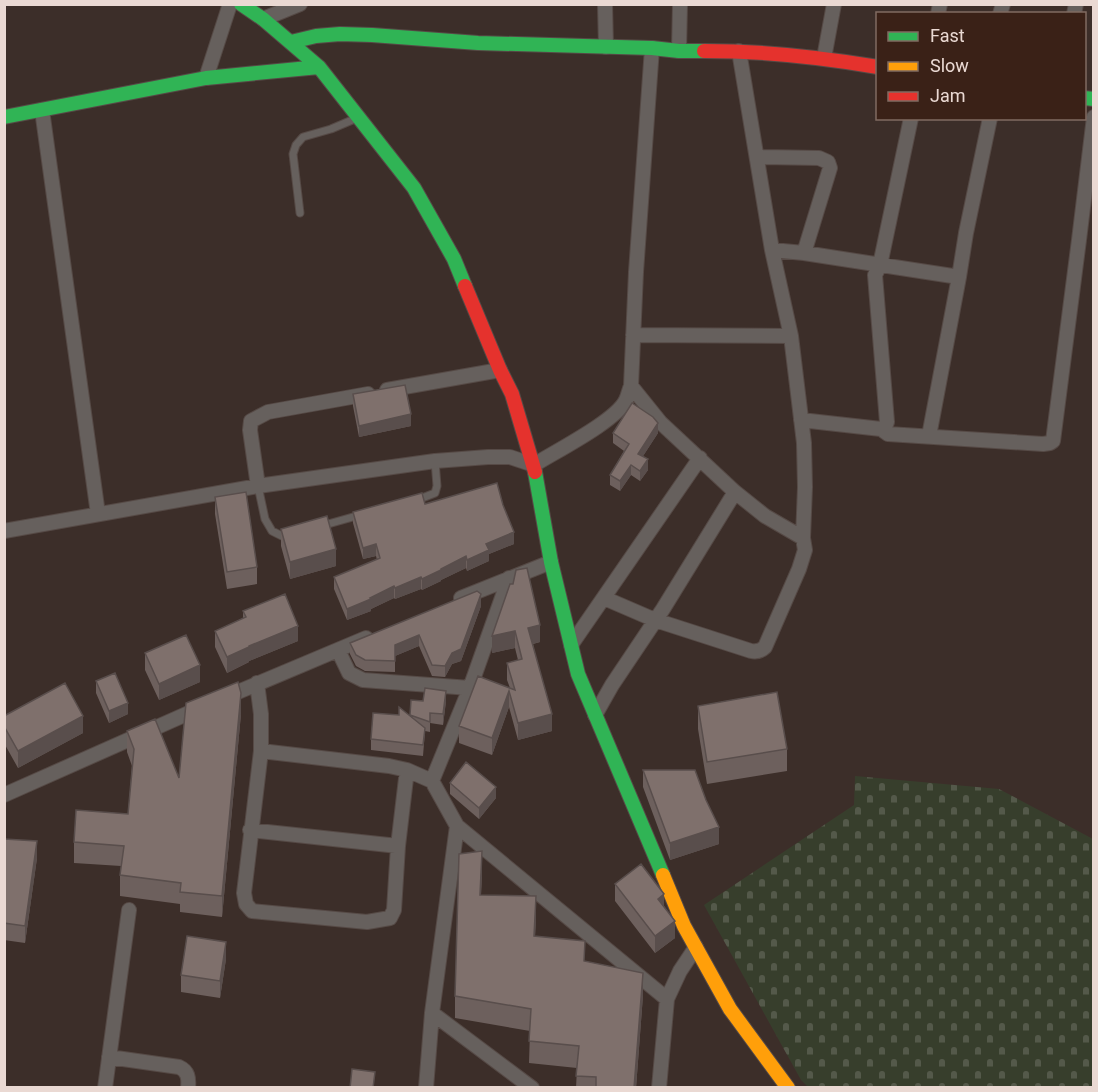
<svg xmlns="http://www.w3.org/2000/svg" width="1098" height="1092" viewBox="0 0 1098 1092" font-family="Roboto,sans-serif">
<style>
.cemetery{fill:url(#cemetery-stones)}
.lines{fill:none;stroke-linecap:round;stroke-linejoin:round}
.lane-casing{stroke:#564a46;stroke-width:9}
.street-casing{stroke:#564a46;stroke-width:16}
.fast-casing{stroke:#564a46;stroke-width:16}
.slow-casing{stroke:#564a46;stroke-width:16}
.jam-casing{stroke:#564a46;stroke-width:16}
.lane{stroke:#66605d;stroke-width:7}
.street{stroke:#66605d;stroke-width:14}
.fast{stroke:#30b455;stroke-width:14}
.slow{stroke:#ff9f0a;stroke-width:14}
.jam{stroke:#e5322d;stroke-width:14}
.wall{fill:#6d605d}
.shaded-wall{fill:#594e4c}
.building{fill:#7f706c;stroke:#594e4c;stroke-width:1.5}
</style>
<defs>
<pattern id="cemetery-stones" width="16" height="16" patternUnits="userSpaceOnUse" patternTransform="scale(1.5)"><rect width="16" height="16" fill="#373e2c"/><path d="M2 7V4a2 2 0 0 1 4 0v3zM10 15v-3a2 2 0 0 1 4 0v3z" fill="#54594a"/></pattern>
</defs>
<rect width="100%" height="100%" fill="#3c2e29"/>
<!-- cemetery -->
<path class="cemetery" d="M855 776 999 789 1093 839V1087L809 1088 801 1080 704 905 854 805Z"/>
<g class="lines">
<defs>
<path id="lane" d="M300 213 293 154 296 145 303 137 331 129 357 118
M258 486 265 519 272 531 282 536 287 535
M417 500 435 493 437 486 435 461
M321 526 360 515"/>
<path id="street" d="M605 4 606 47
M938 14 940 4
M1000 14 1003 4
M1074 14 1076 4
M263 19 300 4
M679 51 680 4
M824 58 834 4
M206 78 230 4
M42 110 98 514
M757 157 819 158 828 162 830 168 804 253
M772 250 804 253 959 277 966 233 990 118
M633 335 791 336
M631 386 660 422 735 492 765 516 803 538
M387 390 500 370
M801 420 881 429 885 427 887 422 875 275 880 265 911 118
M881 429 888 434 1043 444 1050 443 1053 441 1079 240 1094 117
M929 436 959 277
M258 486 250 430 251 421 268 412 368 394
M4 531 258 486 435 461 488 457H510L534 465C556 451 616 421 626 400 628 396 629 390 631 386L636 272 652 48
M461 598 551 562
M604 598 655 620 751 651C756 652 761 651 765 647L799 569 805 550 803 538 805 487 804 443 791 336 772 250 739 51
M571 645 700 458
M338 650 349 673 363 680 470 688
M257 683 261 714V751L244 893 246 904 252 911 367 922 390 918 394 910 398 846 407 770
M226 697 366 638
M595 715 612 685 663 609 735 492
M261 751 389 766 407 770 432 781 457 826 667 999
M432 781 470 688 509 578
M4 795 200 708
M250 830 398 846
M432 1013 532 1088
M109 1057 179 1067C188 1071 189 1078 188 1088
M105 1088 129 910
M426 1088 432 1013 457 826
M659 1088 667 999 680 971 696 947"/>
<path id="fast" d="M241 4 263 19 319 67 414 188 454 259 465 286
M291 42 316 36 340 34 372 35 478 43 652 48 679 51H704
M1084 98 1094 99
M4 117 206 78 319 67
M535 472 551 562 578 674 663 875"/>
<path id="slow" d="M663 875 684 926 730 1009 788 1088"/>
<path id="jam" d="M704 51C763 51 820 57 878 67
M465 286 500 370 512 394 535 472"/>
</defs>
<!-- lane casing -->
<use href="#lane" class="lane-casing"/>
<!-- street casing -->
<use href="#street" class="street-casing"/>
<!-- fast casing -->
<use href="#fast" class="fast-casing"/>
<!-- slow casing -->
<use href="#slow" class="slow-casing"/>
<!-- jam casing -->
<use href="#jam" class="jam-casing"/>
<!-- lane -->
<use href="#lane" class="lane"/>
<!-- street -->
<use href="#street" class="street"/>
<!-- fast -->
<use href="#fast" class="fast"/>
<!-- slow -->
<use href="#slow" class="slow"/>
<!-- jam -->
<use href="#jam" class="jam"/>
</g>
<!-- wall -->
<path class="wall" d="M353 394 411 426 359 437 353 406Z
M613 433H658L643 456 648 470 640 481 631 475 620 491 610 485V475L624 451 613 443Z
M215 497 257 567V584L227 589 215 514Z
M425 504 514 544 489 554V561L467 571 466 568 441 580V581L422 590 421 589 395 599 394 598 371 609V611L347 620 334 589V577L377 560 376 556 363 559 353 523V512Z
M281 529 336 566 290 579 281 546Z
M510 584 540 642 533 644 552 731 518 740 509 707 492 755 459 743V726L510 688 507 680V663L518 660 515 648 492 653Z
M481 606 461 661 452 664 445 677 432 676 419 646 395 656V672L365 671 356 666 350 654V643Z
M243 611 298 641 249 661V662L227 673 215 647V631L243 618Z
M145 653 200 682 159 700 145 670Z
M96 681 128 714 109 723 96 693Z
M411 700 446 701 443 725 430 723V732L425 731 423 756 371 750V739L410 716Z
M698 706 787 749V771L707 784 698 729Z
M241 714 222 917 180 912V904L120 896V875L121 866 74 863V842L128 814 132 766 127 752V731L179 778Z
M4 716 83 733 18 768 4 743Z
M643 770 719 844 670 860 643 787Z
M450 783 496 798 479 819 450 794Z
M4 839 37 858 25 943 4 940Z
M482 873 481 895 536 918 535 936 585 962 643 995 636 1088H576L577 1068 529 1063 530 1031 455 1018V996Z
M615 884 664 906 675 938 655 953 615 901Z
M226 959 220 998 181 992V975Z"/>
<!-- shaded-wall -->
<path class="shaded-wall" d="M411 414V426L359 437V426Z
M658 423V433L638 464V454Z
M648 459V470L640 481V471Z
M631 465V475L620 491V481Z
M514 532V544L489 554V561L467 571V560L486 544Z
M376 544V556L363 559V548Z
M336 549V566L290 579V562Z
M466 556V568L441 580V581L422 590V579Z
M421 577V589L395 599V588Z
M394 586V598L371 609V611L347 620V609Z
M481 594V606L461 661 452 664 445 677V666Z
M540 625V642L528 645V628Z
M298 626V641L249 661V662L227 673V657L249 646Z
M515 631V648L492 653V636Z
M419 635V646L395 656V672V645Z
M200 665V682L159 700V684Z
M446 691V701L443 725V714Z
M509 691V707L492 755V738Z
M241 693V714L222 917V896Z
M128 703V714L109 723V711Z
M552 714V731L518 740V723Z
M83 716V733L18 768V751Z
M496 787V798L479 819V808Z
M719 827V844L670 860V843Z
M37 841V858L25 943V926Z
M482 851V873L480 917V895Z
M664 894V911L658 899Z
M536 896V918L534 958V936Z
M675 921V938L655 953V936Z
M226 942V959L220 998V981Z
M643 973V995L636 1088H634Z"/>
<!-- building -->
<path class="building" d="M405 385 411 414 359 426 353 394Z
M632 403 653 417 658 423 638 454 648 459 640 471 631 465 620 481 610 475 629 444 613 433Z
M497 483 503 505 514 532 486 544 489 550 467 560 466 556 441 569V570L422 579 421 577 395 588 394 586 370 598 371 599 347 609 334 577 380 558 376 544 363 548 353 512 422 493 425 504Z
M246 492 257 567 227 572 215 497Z
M327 516 336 549 290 562 281 529Z
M527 568 540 625 528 628 552 714 518 723 509 691 492 738 459 726 478 676 515 690 507 663 522 659 515 631 492 636 510 584H513L516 570Z
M477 591 481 594 461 649 452 653 445 666 432 665 419 635 395 645V661L365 660 356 655 350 643Z
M285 594 298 626 249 646V647L227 657 215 631 246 617 243 611Z
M186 635 200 665 159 684 145 653Z
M115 673 128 703 109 711 96 681Z
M238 682 241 693 222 896 180 892 181 883 120 875 124 846 74 842 76 810 128 814 134 749 127 731 155 719 179 778 186 703Z
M65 683 83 716 18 751 4 726V716Z
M425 688 446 691 443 714 430 713V722L410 715 411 700 423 701Z
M777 692 787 749 707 762 698 706Z
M399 707 425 728 423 745 371 739 373 713 399 715Z
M466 762 496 787 479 808 450 783Z
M643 770H695L706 800 719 827 670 843Z
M4 839 37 841 25 926 4 923Z
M482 851 480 895 536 896 534 936 585 941 584 961 643 973 634 1088H596V1077L576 1076 579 1046 529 1041 531 1009 455 996 459 854Z
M641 864 664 894 658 899 675 921 655 936 615 884Z
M187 936 226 942 220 981 181 975Z
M352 1069 375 1072 373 1088H350Z"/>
<!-- border -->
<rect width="1098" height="1092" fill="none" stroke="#ead9d3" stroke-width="12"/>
<!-- legend -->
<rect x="876" y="12" width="210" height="108" fill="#3a2117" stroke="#806b62" stroke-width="1.5"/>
<rect x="888" y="32" width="30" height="9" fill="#30b455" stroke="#806b62" stroke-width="1.5"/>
<text x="930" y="42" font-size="18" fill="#ead9d3">Fast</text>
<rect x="888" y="62" width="30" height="9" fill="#ff9f0a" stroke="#806b62" stroke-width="1.5"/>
<text x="930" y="72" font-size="18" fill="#ead9d3">Slow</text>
<rect x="888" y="92" width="30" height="9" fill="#e5322d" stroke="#806b62" stroke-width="1.5"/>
<text x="930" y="102" font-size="18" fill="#ead9d3">Jam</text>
</svg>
